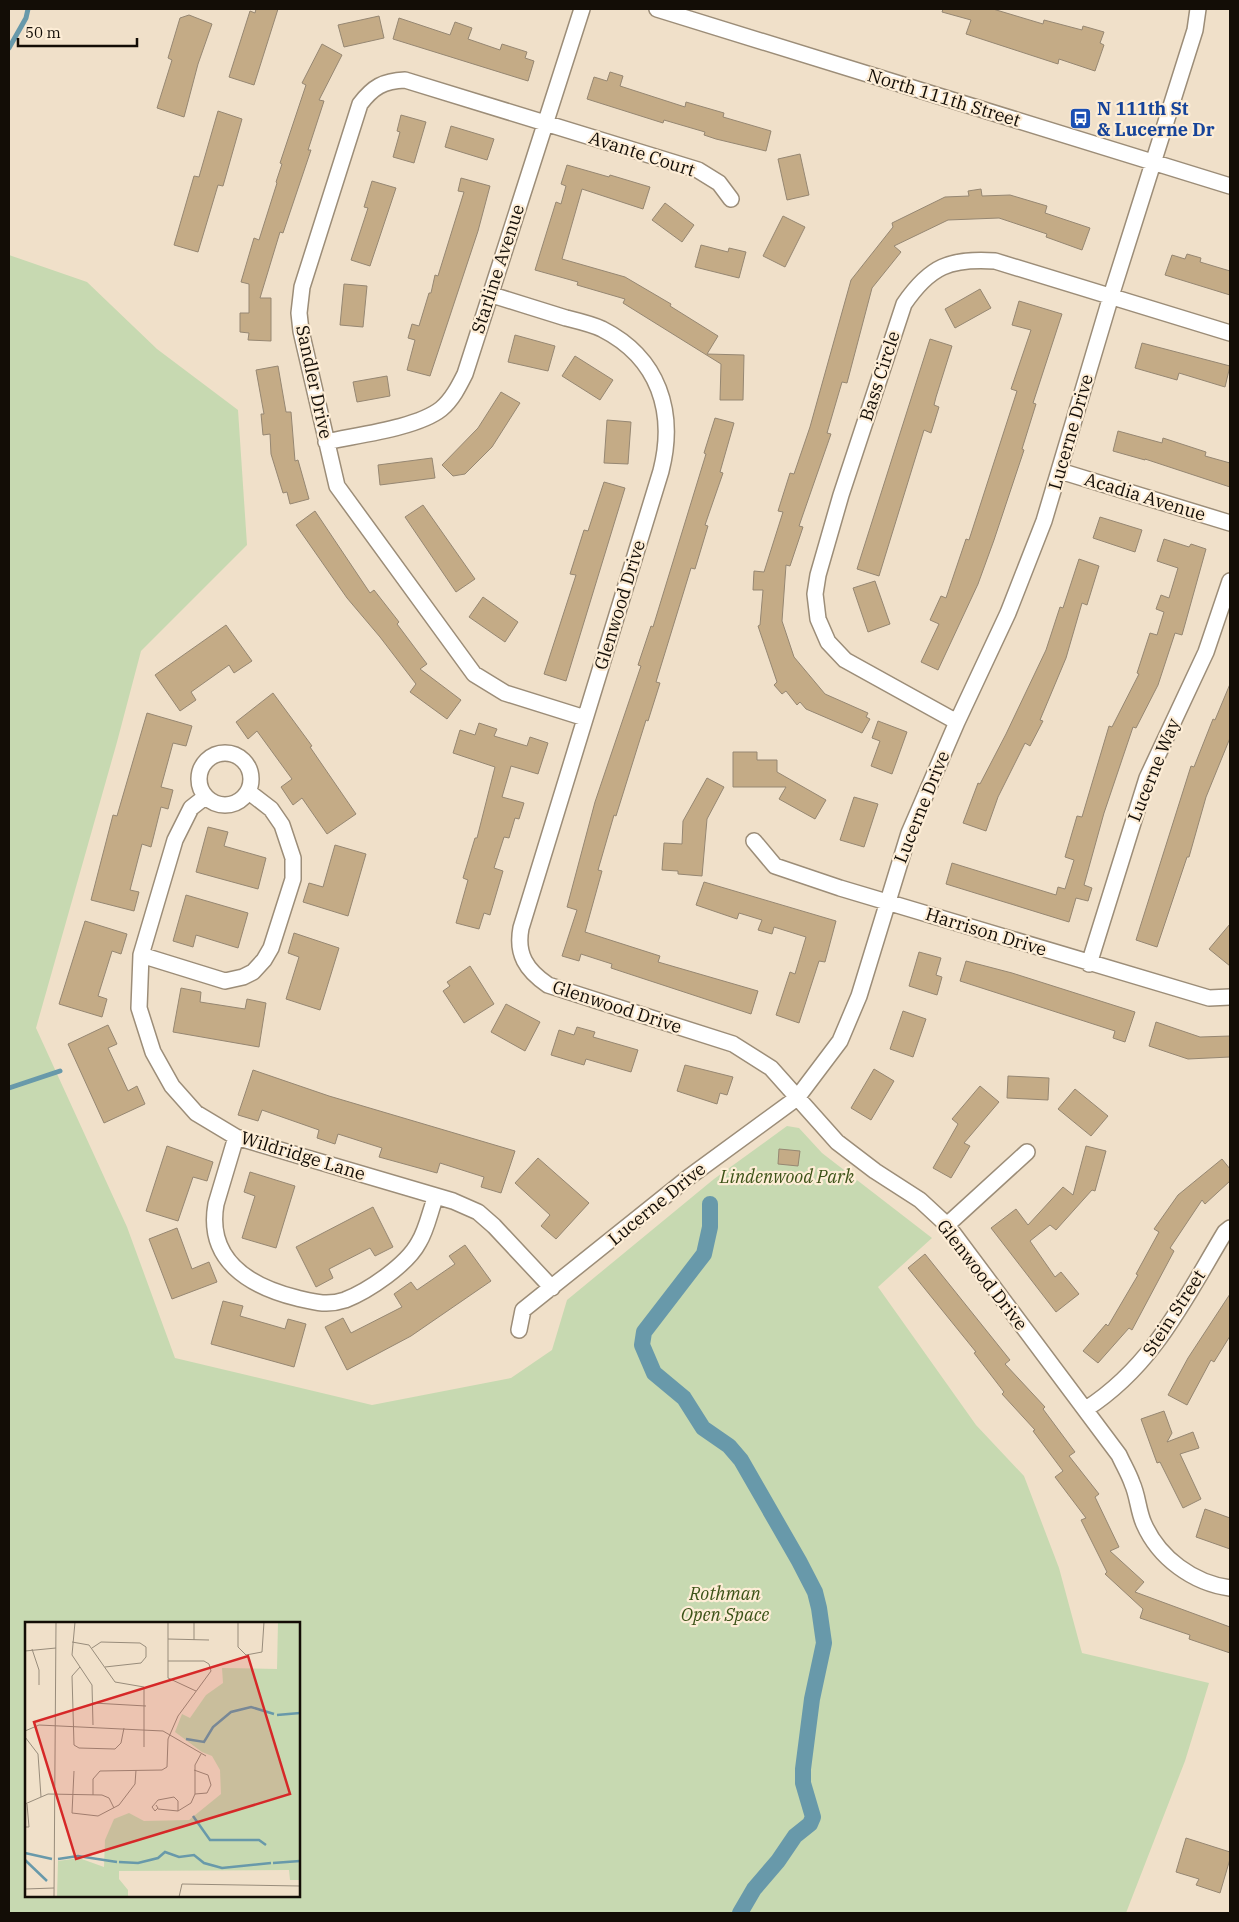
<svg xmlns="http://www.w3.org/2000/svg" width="1239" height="1922" viewBox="0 0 1239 1922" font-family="'IBM Plex Serif',serif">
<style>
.green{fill:#c7d9b1;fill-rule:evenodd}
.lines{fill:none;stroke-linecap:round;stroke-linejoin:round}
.stream{stroke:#6899aa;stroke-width:5}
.canal{stroke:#6899aa;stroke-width:16}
.building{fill:#c4ab86;stroke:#968772}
.street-casing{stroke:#9c8d78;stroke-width:18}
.street{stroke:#fff;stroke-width:15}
.labels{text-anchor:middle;stroke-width:4.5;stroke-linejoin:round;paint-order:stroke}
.street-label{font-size:18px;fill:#130d06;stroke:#fdedd6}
.transit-label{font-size:18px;font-weight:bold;fill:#164399;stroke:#fdedd6;text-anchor:start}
.park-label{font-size:18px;font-style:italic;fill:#3c5217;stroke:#fdedd6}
.inset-river{fill:none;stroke:#6899aa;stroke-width:2.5}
.inset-road{fill:none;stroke:#988c7b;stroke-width:1}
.view{fill:#d62828;fill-opacity:0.15;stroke:#d62828;stroke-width:2.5}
.inset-edge{fill:none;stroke:#130d06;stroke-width:2.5}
</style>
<rect width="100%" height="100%" fill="#f0e0c9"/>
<!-- green -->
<path class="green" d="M9 255 87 282 157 349 238 410 247 545 141 651 117 742 36 1028 127 1227 175 1358 372 1405 511 1378 552 1350 567 1300 714 1179 787 1126 799 1128 822 1153 932 1238 878 1287 976 1425 1024 1476 1059 1568 1082 1653 1209 1683 1185 1761 1126 1913H9ZM26 1623H299V1896H26Z"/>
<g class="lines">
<!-- stream -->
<path class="stream" d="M9 48 26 18 28 9
M9 1088 60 1071"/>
<!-- canal -->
<path class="canal" d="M710 1204V1227L704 1254 644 1332 642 1345 654 1373 684 1398 703 1428 729 1446 741 1460 799 1561 815 1592 819 1608 824 1643 812 1699 803 1769V1783L813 1817 810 1824 795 1836 778 1861 754 1889 740 1913"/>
</g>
<!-- building -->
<path class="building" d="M256 9H278L254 85 229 77 250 11 255 13Z
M943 9H993L1043 24 1044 20 1082 30 1083 26 1104 32 1100 43 1104 45 1095 71 1059 59 1058 64 966 34 971 20 942 12Z
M189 15 212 24 198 64 184 117 157 108 172 60 168 58 180 18Z
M379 16 384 38 344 47 338 25Z
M399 18 450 35 455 22 472 28 468 39 500 50 502 44 527 52 525 58 534 61 528 81 393 39Z
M322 44 342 55 319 100 324 101 308 150H311L283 233 280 232 260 298H271V341L248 340 249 333 240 332V313H249V284L241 282 254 238 259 240 277 183 276 182 282 164 280 163 306 85 302 83Z
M610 72 623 76 620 86 685 107 686 102 724 113 723 117 771 131 766 151 716 139 704 135 705 132 664 120 663 123 587 99 594 77 607 81Z
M218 111 242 119 223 186 218 185 198 252 174 245 194 176 199 177Z
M401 115 426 122 414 163 393 157 400 132 397 131Z
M451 126 494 139 487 160 445 147Z
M800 154 809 195 787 200 778 159Z
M567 165 609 177 610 175 650 187 643 209 582 189 562 259 625 277 671 304 670 306 718 336 707 354 744 355 743 400H720L721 364 623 303 625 299 577 285 578 282 535 270 556 202 561 204 566 186 561 184Z
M461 178 490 186 478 231 430 376 407 370 415 340 408 338 412 324 419 326 429 293H431L435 275 438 276 464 192 458 191Z
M372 181 396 188 370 266 351 260 368 208 364 207Z
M981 189 982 196 1010 195 1047 206 1045 213 1090 228 1082 250 1046 237 1047 234 999 218 948 220 894 246 901 252 872 288 847 383 842 382 827 433 831 434 799 526 803 527 790 566 786 565 782 621 794 657 825 694 868 713 866 717 870 719 862 733 806 709 800 702 797 705 786 691 782 694 774 685 777 682 758 626 760 625 763 590H753L754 571 764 572 783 512 778 511 790 473 794 474 810 427 851 280 893 227 892 223 945 197 969 196 968 191Z
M665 203 694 225 682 242 652 220Z
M783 216 805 227 785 267 763 256Z
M701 245 728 252 729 248 746 252 739 278 695 267Z
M1187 254 1201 258 1200 262 1230 271V295L1165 275 1172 255 1185 259Z
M344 284 367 286 363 327 340 325Z
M980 289 991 308 955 328 945 309Z
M1019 301 1062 314 1033 403 1036 404 1022 449 1024 450 994 540 978 584 938 670 921 662 939 624 930 620 941 596 946 598 966 539 969 540 1017 391 1011 389 1031 330 1012 325Z
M515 335 555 346 548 371 508 362Z
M930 339 952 346 936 397 934 405 939 407 931 433 924 430 879 576 857 569Z
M1142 343 1230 366 1225 387 1179 373 1177 380 1135 368Z
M575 356 613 380 600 400 562 376Z
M278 366 286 412H291L295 461 298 460 309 499 290 504 287 492 283 493 271 454 270 434 263 435 261 414H264L256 370Z
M387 376 390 396 357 402 353 382Z
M501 392 520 403 492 447 465 474 453 476 442 465 478 428Z
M715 418 734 423 720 472 723 473 705 525 708 526 695 569 691 568 656 682 660 683 648 721 646 720 616 816 614 815 598 870 602 871 585 932 660 956 658 962 758 991 751 1014 611 968 612 964 581 954 579 961 562 956 577 910 567 907 595 802 641 666 638 665 651 626 653 627 706 454 704 453Z
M607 420 631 422 628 464 604 463Z
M1118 431 1162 443 1163 438 1206 452 1205 456 1230 463V487L1145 459V460L1113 451Z
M432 458 435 478 380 485 378 465Z
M604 482 625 488 566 681 544 674 576 575 570 574 584 530 588 531Z
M423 505 475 579 456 592 405 517Z
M315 511 370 593 374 590 399 622 397 624 427 664 420 669 461 700 447 719 410 692 416 684 380 637 347 598 296 525Z
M1100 517 1142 530 1135 552 1093 538Z
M1164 539 1189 547 1191 544 1206 549 1182 635 1175 633 1158 685 1136 728 1133 727 1104 813 1084 885 1092 888 1088 901 1076 898 1069 922 946 884 952 863 1056 895 1058 887 1065 889 1074 860 1065 857 1077 816 1082 817 1109 726 1112 727 1139 674 1137 673 1150 633 1157 635 1164 612 1156 609 1161 595 1169 598 1178 568 1157 561Z
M1079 559 1099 566 1087 605 1082 603 1066 658 1040 720 1043 721 1030 746 1025 743 998 797 986 831 963 823 978 783 980 784 1006 734 1046 650 1060 607 1063 608Z
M875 581 890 624 868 632 853 588Z
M483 597 518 622 505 642 469 617Z
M226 625 252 661 234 673 229 665 191 692 196 700 180 711 155 675Z
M1230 684V738L1206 797 1189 857H1187L1157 947 1136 940 1191 766 1194 767 1213 719 1215 720Z
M273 693 312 746 310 747 356 814 327 834 302 798 293 805 281 787 292 779 257 731 248 739 236 722Z
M147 713 192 726 186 746 173 743 161 787 173 790 168 809 161 807 151 847 142 844 130 890 139 892 134 911 91 900 113 815 117 816Z
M878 721 907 732 892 774 871 766 880 741 872 738Z
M479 723 497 729 494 736 527 746 530 737 548 743 538 774 511 766 502 797 524 803 519 819 515 818 509 838 504 837 494 868 503 871 490 915 484 913 479 929 456 923 468 880 463 878 475 838H477L495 767 453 753 460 730 475 735Z
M733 752H757V760H777V772L826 800 815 819 779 799 786 787H733Z
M707 778 724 787 707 819 702 876 678 874V871L662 870 664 843 682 844 683 821Z
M854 797 878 804 864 847 840 840Z
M208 827 228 832 224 846 266 858 258 889 196 872Z
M335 845 366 854 348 916 303 902 309 883 323 887Z
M704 882 836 921 825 962 819 961 799 1023 776 1015 790 972 795 974 806 937 774 927 772 934 758 930 762 920 739 913 737 919 696 905Z
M186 895 248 913 238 948 196 935 193 947 173 941Z
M85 921 127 934 121 954 112 951 98 996 107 999 102 1017 59 1004Z
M1230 924V966L1209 949Z
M294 933 339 948 320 1010 286 999 299 957 288 953Z
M919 952 941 958 936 975 942 977 937 995 909 986Z
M966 961 1012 973 1135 1012 1125 1042 1113 1038 1115 1031 960 981Z
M470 966 494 1004 464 1023 443 991 450 986 447 982Z
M181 988 201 992 200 1002 245 1009 247 999 266 1003 259 1047 173 1032Z
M506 1004 540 1022 525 1051 491 1032Z
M903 1011 926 1019 913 1057 890 1049Z
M1156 1022 1200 1037 1230 1036V1057L1188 1059 1149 1046Z
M108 1025 117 1044 108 1048 128 1091 137 1086 145 1104 104 1123 68 1044Z
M577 1027 595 1032 593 1037 638 1050 631 1072 586 1059 584 1065 551 1055 559 1030 574 1035Z
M685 1065 733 1077 727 1095 720 1093 717 1104 677 1091Z
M874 1069 894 1081 871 1120 851 1108Z
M253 1070 329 1096 515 1151 501 1193 481 1187 484 1177 440 1163 437 1173 379 1157 382 1148 338 1134 335 1144 317 1138 319 1130 262 1110 258 1121 238 1115Z
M1008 1076 1049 1078 1048 1100 1007 1098Z
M980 1086 999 1102 964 1143 970 1146 951 1178 933 1168 958 1124 952 1119Z
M1075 1089 1108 1116 1091 1136 1058 1109Z
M167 1146 213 1162 207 1181 193 1177 178 1221 146 1211Z
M1086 1146 1106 1151 1095 1191 1092 1190 1056 1230 1050 1225 1030 1241 1055 1277 1061 1272 1079 1294 1056 1312 991 1228 1016 1209 1028 1225 1063 1187 1073 1195Z
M779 1149 800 1151 798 1166 778 1164Z
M538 1158 589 1203 556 1239 541 1226 550 1215 515 1183Z
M1222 1159 1230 1169V1181L1205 1204 1202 1200 1170 1248 1174 1251 1132 1330 1129 1328 1098 1363 1083 1351 1106 1324 1108 1326 1138 1275 1136 1274 1159 1232 1154 1229 1178 1195Z
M250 1172 295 1186 276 1248 242 1238 255 1196 244 1192Z
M373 1207 393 1247 375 1256 370 1248 329 1269 333 1278 316 1287 296 1247Z
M177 1228 192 1269 209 1262 217 1282 172 1299 149 1239Z
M465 1245 491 1281 411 1336 347 1370 325 1327 343 1318 351 1333 402 1307 394 1294 411 1282 417 1290 455 1264 449 1256Z
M925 1254 1010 1360 1005 1364 1045 1407 1043 1409 1075 1452 1069 1456 1099 1494 1095 1497 1119 1547 1110 1551 1144 1582 1135 1592 1230 1627V1653L1189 1639 1190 1635 1140 1618 1143 1609 1105 1574 1107 1572 1081 1520 1086 1518 1055 1477 1063 1471 1033 1431 1035 1430 1002 1394 1004 1392 974 1353 976 1352 908 1268Z
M1230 1294V1336L1214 1362 1211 1360 1187 1405 1168 1395 1188 1358Z
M223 1301 243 1306 240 1316 285 1329 288 1319 306 1324 294 1367 211 1344Z
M1164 1411 1172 1433 1167 1442 1193 1432 1199 1448 1180 1454 1201 1499 1183 1508 1160 1462 1157 1463 1141 1419Z
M1205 1509 1230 1518V1549L1196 1537Z
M1186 1838 1230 1852V1859L1220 1893 1196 1885 1199 1879 1176 1872Z"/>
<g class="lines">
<defs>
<path id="street" d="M657 9 1230 186
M489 294C515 302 540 310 566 318 578 321 591 324 602 329 659 358 676 412 661 471L521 928C516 954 526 970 548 985L733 1044 771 1068 837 1142 875 1171 920 1200 947 1225 1119 1455C1123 1464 1129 1474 1132 1483 1138 1496 1138 1511 1144 1524 1159 1558 1193 1583 1230 1588
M326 442C357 435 417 428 441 409 452 400 459 386 465 374L582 9
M1060 471 1230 523
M585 718 505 693 474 674 337 486 301 331 299 313 302 287 360 104C373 87 383 81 405 80L698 170 719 183 731 199
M957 722 845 660 828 642 818 619 815 594 818 575 841 495 904 304C930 266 950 258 995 261L1230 333
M199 779a26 26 0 1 1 52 0a26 26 0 1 1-52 0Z
M205 797 191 808 175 840 141 955 139 1008 153 1052 172 1086 196 1113 236 1137 453 1201 478 1212 494 1226 552 1288
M754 841 775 866 840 888 1209 998 1230 997
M141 955 225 981 243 977 253 972 264 960 271 948 293 879V858L282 825 271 809 249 792
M1089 964 1147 778 1206 652 1230 581
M236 1137 216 1204C206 1260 249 1286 297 1298 314 1302 327 1306 345 1300 368 1291 407 1265 419 1242 427 1229 430 1211 436 1196
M947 1225 1027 1152
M519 1330 523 1310 689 1177 797 1098 840 1041 859 996 909 833 957 722 1008 613 1044 521 1111 296 1195 30 1198 9
M1086 1409C1154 1365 1184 1300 1225 1232L1230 1228"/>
</defs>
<!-- street casing -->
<use href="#street" class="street-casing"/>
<!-- street -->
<use href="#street" class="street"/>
</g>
<!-- icons -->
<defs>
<symbol id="bus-square" viewBox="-11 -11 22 22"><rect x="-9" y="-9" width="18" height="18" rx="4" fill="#1a4fb4" stroke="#fdedd6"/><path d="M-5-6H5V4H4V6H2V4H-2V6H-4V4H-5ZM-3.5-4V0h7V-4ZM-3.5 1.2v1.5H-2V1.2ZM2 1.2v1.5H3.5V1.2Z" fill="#fff"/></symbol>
</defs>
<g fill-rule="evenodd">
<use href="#bus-square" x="1068" y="106" width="25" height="25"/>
</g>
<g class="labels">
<!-- street labels -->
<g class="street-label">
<text transform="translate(944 98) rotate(17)" y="6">North 111th Street</text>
<text transform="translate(642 154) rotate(18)" y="6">Avante Court</text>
<text transform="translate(498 269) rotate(-72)" y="6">Starline Avenue</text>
<text transform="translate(880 376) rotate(-72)" y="6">Bass Circle</text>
<text transform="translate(314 382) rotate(78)" y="6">Sandler Drive</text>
<text transform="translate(1071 432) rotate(-74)" y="6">Lucerne Drive</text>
<text transform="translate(1145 497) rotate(17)" y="6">Acadia Avenue</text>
<text transform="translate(620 605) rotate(-73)" y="6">Glenwood Drive</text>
<text transform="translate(1154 770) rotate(-68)" y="6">Lucerne Way</text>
<text transform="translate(922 807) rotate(-68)" y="6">Lucerne Drive</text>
<text transform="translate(986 932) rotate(17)" y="6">Harrison Drive</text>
<text transform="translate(617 1007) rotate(18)" y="6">Glenwood Drive</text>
<text transform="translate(303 1156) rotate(17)" y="6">Wildridge Lane</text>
<text transform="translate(657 1204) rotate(-39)" y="6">Lucerne Drive</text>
<text transform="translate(982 1275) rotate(52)" y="6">Glenwood Drive</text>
<text transform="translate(1174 1313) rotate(-57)" y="6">Stein Street</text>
</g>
<!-- transit labels -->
<g class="transit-label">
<text x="1097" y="115">N 111th St<tspan x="1097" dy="21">&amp; Lucerne Dr</tspan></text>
</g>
<!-- park labels -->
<g class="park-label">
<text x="787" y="1183">Lindenwood Park</text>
<text x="725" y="1600">Rothman<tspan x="725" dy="21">Open Space</tspan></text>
</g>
</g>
<!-- overview -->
<g transform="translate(25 1622)">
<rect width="275" height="275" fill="#f0e0c9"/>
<path d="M253 0H275V258H265L264 248 94 249V257L103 268V275H32L33 239 54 236 79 245 80 218 89 197 104 191 119 199 164 198 196 172 195 148 187 134 177 130 150 110 157 92 165 96 181 73 198 61 197 46 252 47Z" fill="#c7d9b1"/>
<path class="inset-river" d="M252 93 275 91M161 117 179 120 188 105 206 90 226 85 249 92M168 194 185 218H234L241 223M0 231 27 237M33 237 53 234 92 240M0 238 22 259M94 240 113 241 133 236 140 230 154 235 169 233 179 241 197 246 246 241M248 241 275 239"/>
<path class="inset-road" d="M50 0 47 33 67 63 68 103M143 0V56L171 69M169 0V18M213 0V25L221 33 237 30 239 0M143 17 184 18M47 20 64 23 90 60 119 65V125M67 26 76 20 115 21 121 25V35L116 41 80 45M7 27 14 48V63M0 29 31 26M55 45 47 54 49 123 54 126 90 127 96 121 99 106M68 81 121 84M0 109 14 103 138 109 181 134M0 115 13 132 16 175M169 148 183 153 186 163 182 171 170 172M49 149 47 191 73 194 94 183 110 162 111 148M68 173V157L75 149 137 148 142 145 143 117 153 94 186 49 184 42 179 39H143M0 182 23 172 77 173 84 176 89 186M131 183 133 186 130 189 127 185 133 178 149 175 153 179V189M133 187 153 189 166 181 170 172V143L176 132M0 205H4L2 182M0 267 29 266M29 275 31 0M154 275 157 262 275 264"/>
<path class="view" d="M223 34 265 172 51 237 9 100Z"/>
<rect width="275" height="275" class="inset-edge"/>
</g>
<!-- border -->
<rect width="1239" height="1922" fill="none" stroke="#130d06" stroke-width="20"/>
<!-- scale -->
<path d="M18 38v8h119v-8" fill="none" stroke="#130d06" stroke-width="2.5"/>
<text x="25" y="38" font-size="15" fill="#130d06" stroke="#fdedd6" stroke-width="4" paint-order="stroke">50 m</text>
</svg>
